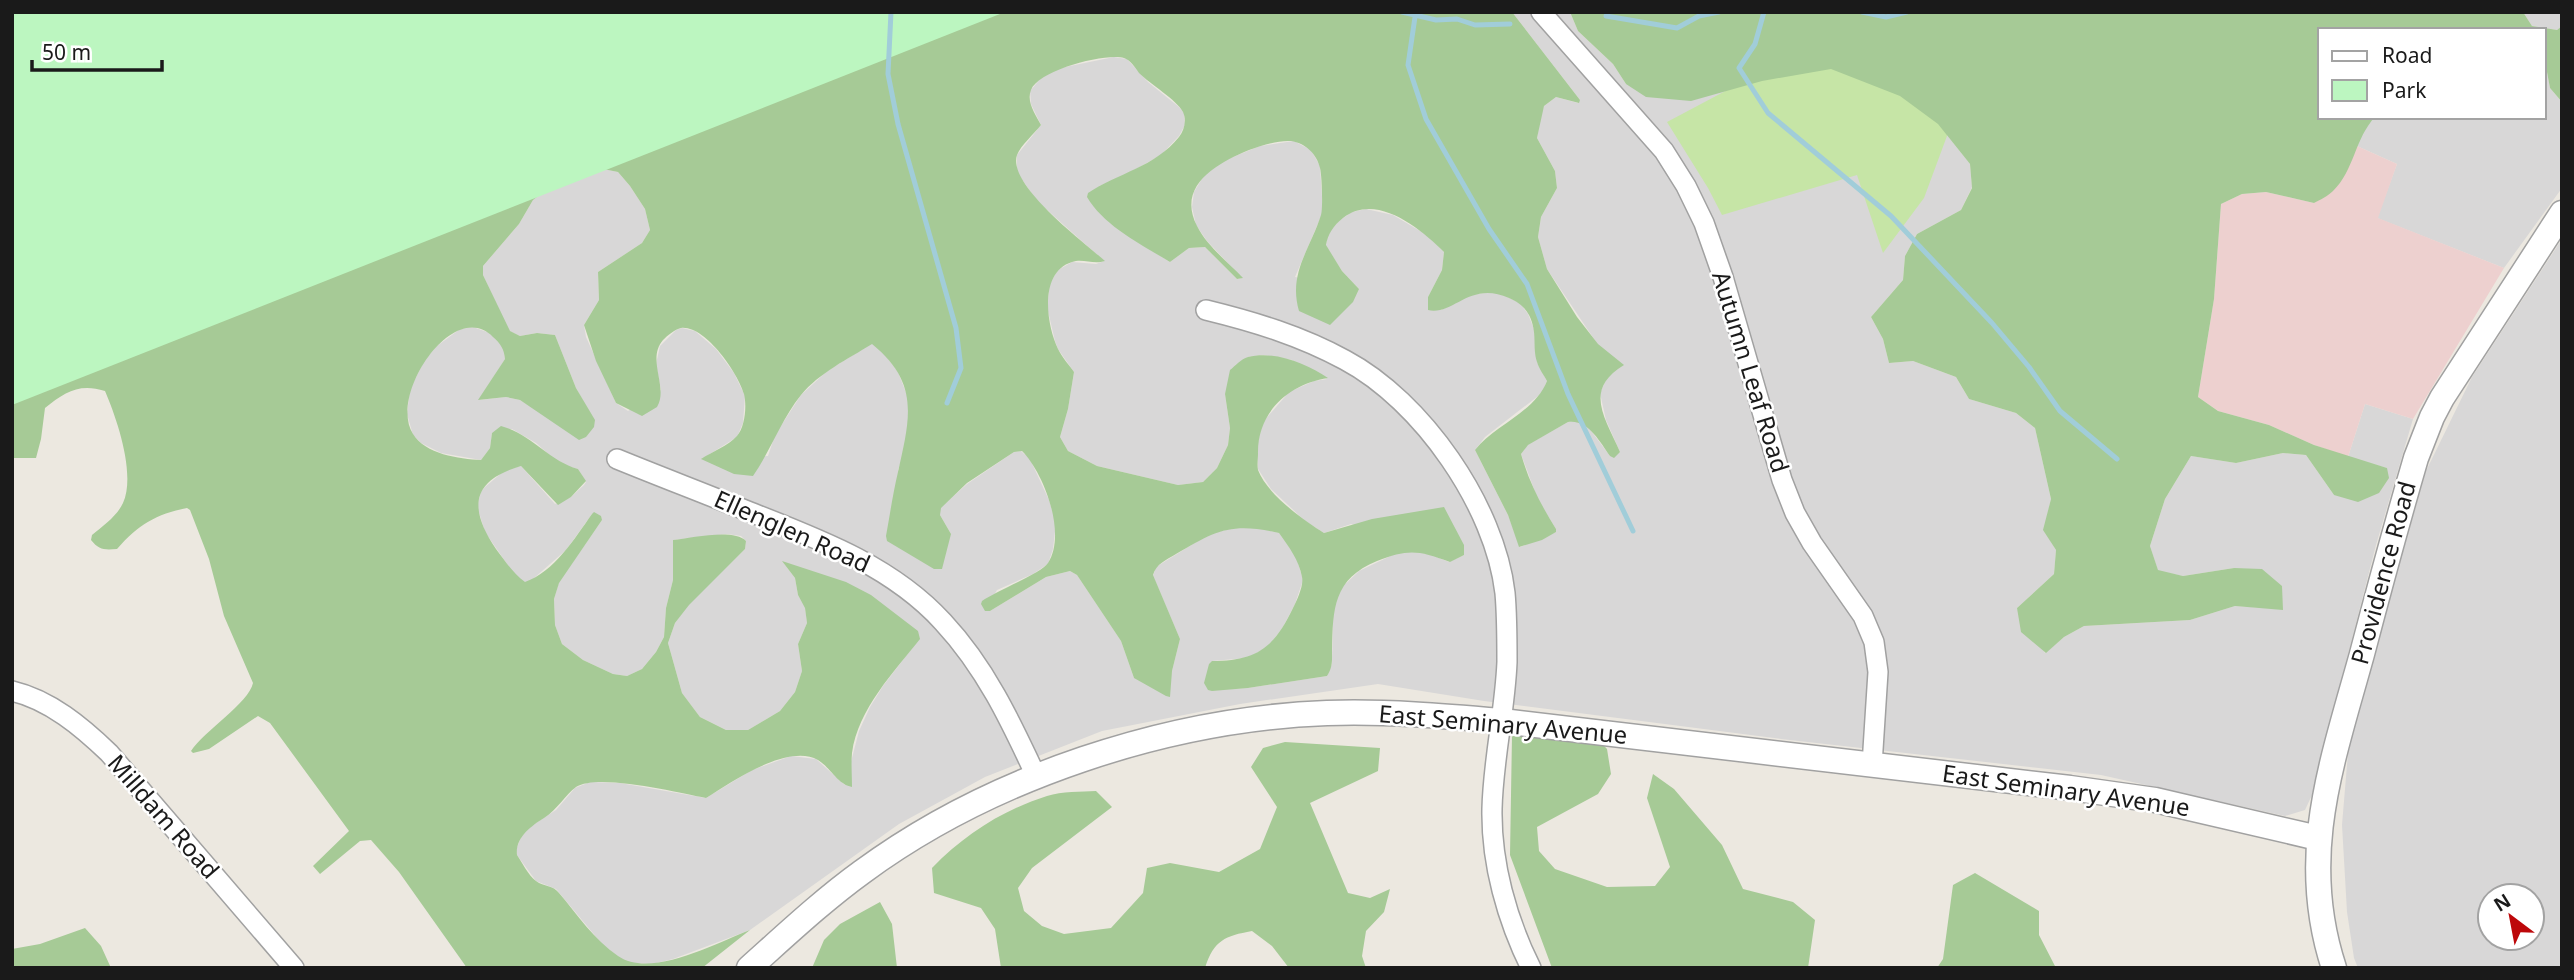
<svg xmlns="http://www.w3.org/2000/svg" width="2574" height="980" viewBox="0 0 2574 980" font-family="'Noto Sans',sans-serif">
<style>
.residential{fill:#d8d7d7;fill-rule:evenodd}
.commercial{fill:#edd0cf}
.grass{fill:#c6e5a6}
.forest{fill:#a6ca96}
.park{fill:#bcf6c0}
.lines{fill:none;stroke-linecap:round;stroke-linejoin:round}
.stream{stroke:#a1cdd9;stroke-width:5}
.minor-casing{stroke:#a1a1a1;stroke-width:22}
.tertiary-casing{stroke:#a1a1a1;stroke-width:27}
.minor{stroke:#fff;stroke-width:19}
.tertiary{stroke:#fff;stroke-width:24}
.labels{text-anchor:middle;stroke-width:5;stroke-linejoin:round;paint-order:stroke}
.street-label{font-size:24px;fill:#1a1a1a;stroke:#fff}
</style>
<rect width="100%" height="100%" fill="#ece8e0"/>
<!-- residential -->
<path class="residential" d="M1512 12H1570L1578 31 1613 64 1626 84 1762 81 1938 124 1970 164 1972 187 1961 210 1917 234 1905 256 1903 280 1871 317 1883 339 1889 363 1913 361 1956 377 1969 399 2016 413 2035 428 2051 499 2044 530 2056 550 2054 574 2017 608 2045 653 2064 637 2084 626 2190 620 2235 606 2282 609 2234 568 2183 576 2158 571 2150 546 2165 499 2191 456 2236 463 2283 453 2306 455 2334 495 2387 468 2348 457 2365 404 2413 419 2376 545 2312 795 2305 810 2285 816 2101 775 1781 739 1484 701 1378 684 1240 704 1102 731 985 777 899 824 750 930 673 959 652 964 631 963 619 958 602 944 556 889 536 881 517 855 516 850 521 837 531 826 556 810 575 788 590 782 620 783 706 798 752 770 791 756 816 759 845 785 859 731 870 707 883 686 919 639 783 562 795 578 798 595 805 607 807 623 798 644 802 671 795 692 780 711 748 730H726L700 717 682 693 668 643 675 623 689 604 745 549 746 541 741 536 727 534 673 540V580L666 608 664 637 656 652 642 669 627 676 613 674 583 660 562 644 555 625 554 599 559 582 602 520 592 514 566 550 533 579 525 583 514 574 485 532 477 506 481 492 485 487 505 470 521 466 555 504 571 497 584 485 586 482 578 469 566 466 553 458 536 443 512 429 492 433 490 448 481 460 441 453 421 443 413 435 407 414 410 389 424 361 437 346 460 329 473 327 490 333 504 348 505 359 479 400 506 397 520 400 540 412 594 420 576 388 555 335 537 333 520 336 509 331 483 275V266L519 224 533 200 547 189 598 168 618 172 630 186 645 209 650 230 642 243 598 272 599 300 584 325 586 337 616 403 628 411 661 390 656 364 660 346 676 330 682 328 695 331 716 349 734 373 745 396 743 423 737 437 702 459 768 456 775 435 801 395 826 372 872 343 885 354 898 372 907 395 910 415 905 449 898 470 951 534 940 515V508L967 484 1014 452 1021 451 1030 459 1049 500 1056 523 1053 549 1048 564 1033 574 997 590 985 611H990L1046 577 1070 571 1077 575 1121 641 1134 678 1172 671 1180 639 1153 576 1156 567 1209 534 1234 528H1259L1279 533 1296 556 1303 580 1295 604 1283 627 1268 647 1247 658 1212 661 1208 690 1248 688 1327 676 1332 664 1333 616 1336 598 1339 590 1359 571 1401 551 1427 553 1449 562 1464 555 1351 524 1324 533 1305 521 1271 489 1258 469 1257 445 1263 422 1289 392 1314 381 1327 379 1292 360 1263 355 1248 357 1225 394 1230 428 1228 445 1217 468 1203 482 1178 485 1097 466 1068 451 1060 437 1068 409 1074 372 1058 349 1055 341 1047 307 1050 283 1058 270 1072 262 1096 264 1104 261 1036 200 1017 172V155L1041 125 1031 104 1030 91 1041 78 1060 68 1114 57 1127 59 1148 82 1179 107 1184 113 1185 125 1179 136 1161 155 1120 178 1099 186 1102 214 1130 237 1170 262 1189 248 1205 247 1237 279 1242 278 1207 241 1196 225 1192 207 1194 192 1206 172 1223 161 1260 146 1294 141 1311 150 1320 166 1323 212 1295 277 1359 289 1342 271 1326 246 1328 233 1340 220 1352 212 1366 209 1393 215 1427 235 1444 252 1442 270 1428 297 1441 310 1470 295 1491 292H1497L1520 303 1528 314 1536 334 1537 362 1547 381 1542 393 1485 437 1475 450 1508 515 1520 547 1556 532V529L1538 500 1521 454 1527 445 1568 422 1575 421 1589 428 1610 456 1620 452 1606 420 1600 393 1608 375 1623 365 1598 345 1547 269 1538 237 1541 217 1557 188 1555 171 1537 138 1541 114 1544 106 1556 97 1578 103 1580 100Z
M2523 12H2562V26L2557 30 2532 26Z
M2544 56 2550 88 2562 102V188L2504 268 2377 218 2397 164 2357 146 2364 128 2375 117H2544Z
M2562 239V968H2358L2354 958 2347 912 2342 825 2349 741 2426 471 2472 377ZM2490 896H2532V938H2490Z"/>
<!-- commercial -->
<path class="commercial" d="M2357 146 2397 164 2378 218 2504 268 2413 419 2365 404 2348 457 2314 445 2269 425 2218 411 2198 397 2214 299 2221 204 2242 194 2266 192 2314 203 2346 171Z"/>
<!-- grass -->
<path class="grass" d="M1816 43 1957 109 1924 198 1883 253 1857 175 1722 215 1708 188 1667 122Z"/>
<!-- forest -->
<path class="forest" d="M12 12H1512L1580 100 1579 103 1556 97 1544 106 1537 138 1555 171 1557 188 1541 217 1538 237 1547 269 1577 317 1598 344 1624 365C1583 390 1605 417 1620 452L1614 458 1610 456C1600 442 1588 419 1568 422L1528 445 1521 454C1529 482 1541 505 1556 529V532L1542 540 1519 547 1508 515 1475 450C1495 425 1535 412 1547 381 1544 375 1539 369 1537 362 1532 346 1538 333 1529 315 1524 306 1518 302 1509 298 1470 280 1453 316 1428 310V297L1442 270 1444 252C1420 228 1376 192 1343 218 1333 226 1328 234 1326 245L1342 271 1359 289 1353 302 1330 325 1299 311C1288 273 1310 250 1321 215 1323 210 1322 175 1320 168 1317 154 1305 143 1291 141 1278 140 1261 146 1249 150 1218 163 1176 185 1197 226 1207 246 1228 262 1243 278L1237 279 1205 247 1189 248 1170 262C1142 245 1104 226 1087 197L1088 193C1118 173 1155 167 1179 137 1184 130 1187 121 1183 112 1177 100 1150 84 1139 73 1135 67 1130 60 1124 58 1105 53 1039 70 1031 90 1026 102 1036 115 1041 125 1034 134 1021 145 1017 155 1007 185 1084 242 1105 261 1093 265 1083 258 1072 262 1039 272 1046 324 1058 349 1062 357 1069 365 1074 372L1068 409 1060 437 1068 451 1097 466 1178 485 1203 482 1217 468 1228 445 1230 428 1225 394 1230 370C1235 366 1241 359 1248 357 1274 350 1308 364 1328 378 1289 384 1257 412 1258 454 1258 458 1257 465 1258 470 1267 494 1303 520 1324 533L1372 519 1444 507 1464 545V555L1450 562C1418 550 1408 549 1377 561 1333 579 1333 609 1332 650 1332 660 1333 667 1327 676L1248 688 1212 691 1208 690 1204 683 1209 664 1212 661C1256 661 1274 648 1293 608 1297 600 1304 585 1302 577 1299 560 1289 547 1279 533 1232 522 1216 530 1176 554 1166 560 1156 564 1153 575L1180 639 1172 671 1170 697 1166 696 1134 678 1121 641 1077 575 1070 571 1046 577 990 611H985L981 604 982 601C996 591 1042 573 1048 563 1067 534 1044 473 1022 451L1014 452 967 483 941 508 940 515 951 534 942 569H934L887 541 886 536C890 514 893 493 898 472 910 418 920 383 872 344 848 359 819 373 801 395 781 420 771 450 753 476L734 474 701 459C712 452 729 445 737 436 745 427 747 406 744 394 738 373 705 325 681 328 675 329 667 336 663 340 646 360 669 387 657 407L642 416 616 403 596 361 584 325 599 300 598 272 642 243 650 230 645 209 630 186 618 172 598 168 547 189 533 200 519 224 483 266V275L510 331 520 336 537 333 555 335 576 388 595 420 594 427 586 437 579 440 520 400 506 397 478 400 505 359C504 349 501 344 493 337 454 297 388 395 413 434 425 454 459 459 481 460L490 448 492 433 501 426C531 434 549 461 578 469L586 481 571 497 558 505 521 466C470 481 469 509 496 549 505 561 513 573 525 582 554 572 575 538 592 514L594 512 601 516 602 520 559 583 554 599 555 625 562 644 583 660 613 674 627 676 642 669 656 652 664 637 666 608 673 580V540C691 538 734 528 746 541L745 549 689 605 675 623 668 643 682 693 700 717 726 730H748L780 711 795 692 802 671 798 644 807 623 805 608 798 595 795 578 782 561 846 582 871 595 918 631 920 639C894 672 858 709 852 753 851 764 852 776 852 787 837 784 831 768 818 760 788 743 731 782 706 798 678 793 599 773 576 787 565 795 558 809 544 818 531 826 515 838 517 855 522 862 528 875 536 881 544 887 553 885 559 893 577 914 594 940 618 956 651 979 716 943 750 930L702 968H467L399 872 371 840 360 841 320 874 313 866 349 831 270 723 258 716 209 749 193 753 191 751C204 731 249 703 253 683L224 616 209 559 190 510 187 508C156 514 138 525 117 549 104 550 99 550 91 540L92 535C103 526 117 516 123 503 136 474 117 419 105 391 79 383 65 392 45 408L41 439 36 458H12Z
M1570 12H2523L2532 26 2557 30 2562 26V102L2550 88 2544 56V30H2320V117H2375C2355 138 2354 171 2333 191 2328 196 2320 200 2314 203L2266 192 2242 194 2221 204 2214 299 2198 397 2218 411 2269 425 2314 445 2387 468 2389 478 2379 493 2358 502 2334 495 2306 455 2283 453 2236 463 2191 456 2165 499 2150 546 2158 570 2183 576 2234 568 2262 569 2282 586 2283 610 2235 606 2190 620 2084 626 2064 637 2046 653 2021 632 2017 608 2054 574 2056 550 2043 530 2051 499 2035 428 2016 413 1969 399 1956 377 1913 361 1889 363 1883 339 1871 317 1903 280 1905 256 1917 234 1961 210 1972 188 1970 164 1938 124 1900 96 1831 69 1762 81 1691 101 1646 97 1626 84 1613 64 1578 31Z
M1565 729 1589 730 1607 749 1611 774 1598 794 1537 827 1539 851 1555 869 1607 887 1655 886 1670 867 1647 798 1653 774 1674 789 1722 845 1743 889 1793 902 1815 920 1808 968H1552L1510 855 1512 735Z
M1285 742 1380 748 1378 771 1310 803 1348 893 1370 898 1390 889 1384 912 1366 931 1362 956 1366 968H1289L1272 946 1252 931C1225 936 1214 940 1205 968H1001L995 929 981 908 934 893 932 868C965 834 1003 810 1047 796 1062 791 1081 792 1096 791L1112 807 1032 868 1018 888 1024 911 1042 926 1064 934 1111 928 1143 893 1147 868 1170 863 1219 872 1260 849 1277 807 1251 767 1263 748Z
M1975 873 2039 911V935L2056 968H1937L1943 959 1953 885Z
M880 902 892 924 897 968H812L824 940 840 924Z
M85 928 101 946 111 968H12V949L40 944Z"/>
<!-- park -->
<path class="park" d="M12 12H1005L12 405Z"/>
<g class="lines">
<!-- stream -->
<path class="stream" d="M891 12 888 74 898 124 956 328 961 368 947 403
M1402 12 1436 20 1457 19 1475 25 1510 24
M1764 12 1755 44 1739 68 1768 113 1891 216 1992 323 2029 367 2060 411 2117 459
M1862 12 1886 17 1907 12
M1606 16 1677 28 1699 16 1719 12
M1415 17 1408 65 1426 119 1489 229 1527 284 1568 394 1633 531"/>
<defs>
<path id="minor" d="M1541 12 1664 151 1686 186 1704 223 1723 277 1782 480 1795 513 1812 543 1863 616 1874 642 1878 672 1872 765
M1206 310C1255 322 1301 336 1345 360 1422 401 1495 506 1505 593 1507 615 1507 639 1507 662 1505 711 1493 760 1492 809 1491 863 1507 920 1531 968
M617 459C661 477 706 494 750 512 819 539 892 566 943 622 985 667 1010 720 1036 776
M12 691C50 700 82 727 109 753L294 968"/>
<path id="tertiary" d="M749 968C786 935 822 901 862 872 991 777 1168 719 1327 713 1386 711 1444 716 1502 721L2070 788 2155 800 2318 838
M2334 968C2297 856 2332 763 2362 654 2379 589 2397 523 2416 458L2432 417 2442 398 2562 213"/>
</defs>
<!-- minor casing -->
<use href="#minor" class="minor-casing"/>
<!-- tertiary casing -->
<use href="#tertiary" class="tertiary-casing"/>
<!-- minor -->
<use href="#minor" class="minor"/>
<!-- tertiary -->
<use href="#tertiary" class="tertiary"/>
</g>
<g class="labels">
<!-- street labels -->
<g class="street-label">
<text transform="translate(1750 372) rotate(73)" y="8">Autumn Leaf Road</text>
<text transform="translate(792 532) rotate(24)" y="8">Ellenglen Road</text>
<text transform="translate(2384 573) rotate(-75)" y="8">Providence Road</text>
<text transform="translate(1503 725) rotate(5)" y="8">East Seminary Avenue</text>
<text transform="translate(2066 791) rotate(8)" y="8">East Seminary Avenue</text>
<text transform="translate(163 817) rotate(49)" y="8">Milldam Road</text>
</g>
</g>
<!-- border -->
<rect width="2574" height="980" fill="none" stroke="#1a1a1a" stroke-width="28"/>
<!-- legend -->
<rect x="2318" y="28" width="228" height="91" fill="#ffffff" stroke="#a3a3a3" stroke-width="2"/>
<rect x="2332" y="51" width="35" height="10" fill="#ffffff" stroke="#a3a3a3" stroke-width="2"/>
<text x="2382" y="63" font-size="21" fill="#1a1a1a">Road</text>
<rect x="2332" y="80" width="35" height="21" fill="#bcf6c0" stroke="#a3a3a3" stroke-width="2"/>
<text x="2382" y="98" font-size="21" fill="#1a1a1a">Park</text>
<!-- north arrow -->
<g transform="translate(2511 917) rotate(328)"><circle r="33" fill="#ffffff" stroke="#a3a3a3" stroke-width="2"/>
<path d="M0-5L12 26L0 18L-12 26Z" fill="#bd080a"/>
<text y="-10" font-size="19" font-weight="bold" text-anchor="middle" fill="#1a1a1a">N</text>
</g>
<!-- scale -->
<path d="M32 60v10h130v-10" fill="none" stroke="#1a1a1a" stroke-width="3.5"/>
<text x="42" y="60" font-size="21" fill="#1a1a1a" stroke="#ffffff" stroke-width="5" paint-order="stroke">50 m</text>
</svg>
